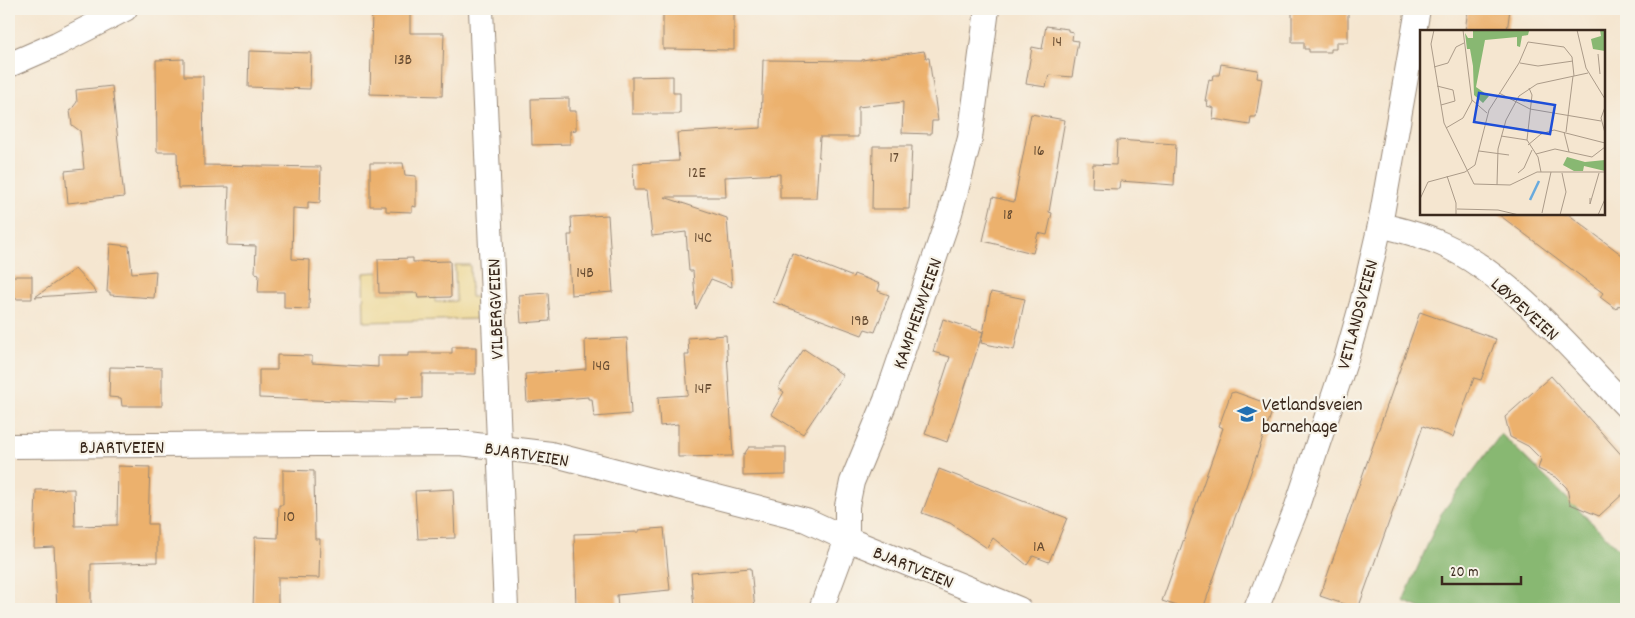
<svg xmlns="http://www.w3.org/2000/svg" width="1635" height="618" viewBox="0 0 1635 618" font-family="Dekko,sans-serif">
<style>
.forest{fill:#88b872;stroke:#627148}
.sand{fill:#eeda9e;stroke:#94825e}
.building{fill:#ecb16d}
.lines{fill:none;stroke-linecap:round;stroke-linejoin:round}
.minor-casing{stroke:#988877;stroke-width:26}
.minor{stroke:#fff;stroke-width:24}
.labels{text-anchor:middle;stroke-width:4.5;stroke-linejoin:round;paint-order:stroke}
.number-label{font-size:16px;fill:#674c32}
.street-label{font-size:19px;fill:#3b2a1e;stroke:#f7f3e8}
.poi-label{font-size:19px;fill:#3b2a1e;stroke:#f7f3e8;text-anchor:start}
.inset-river{fill:none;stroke:#69aadd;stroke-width:2.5}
.inset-road{fill:none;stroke:#ab9b89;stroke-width:1}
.view{fill:#1d4ed8;fill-opacity:0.15;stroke:#1d4ed8;stroke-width:2.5}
.inset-edge{fill:none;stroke:#3b2a1e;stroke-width:2.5}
</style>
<rect width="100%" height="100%" fill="#f7f3e8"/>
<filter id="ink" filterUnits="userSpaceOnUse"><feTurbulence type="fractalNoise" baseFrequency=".02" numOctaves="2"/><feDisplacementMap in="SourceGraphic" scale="10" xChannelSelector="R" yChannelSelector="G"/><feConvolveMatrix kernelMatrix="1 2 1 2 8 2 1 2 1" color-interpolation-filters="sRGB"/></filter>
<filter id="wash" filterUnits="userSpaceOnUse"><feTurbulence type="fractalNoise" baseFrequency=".0096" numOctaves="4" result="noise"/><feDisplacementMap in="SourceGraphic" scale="20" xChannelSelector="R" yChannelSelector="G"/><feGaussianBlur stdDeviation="1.12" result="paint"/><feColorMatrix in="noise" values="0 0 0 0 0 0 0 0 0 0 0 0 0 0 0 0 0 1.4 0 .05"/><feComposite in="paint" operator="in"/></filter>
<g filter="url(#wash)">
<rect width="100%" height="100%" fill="#f5e6d0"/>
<!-- forest -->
<path class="forest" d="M1501 434 1626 556V609H1423L1403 601 1441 514Z"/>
<!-- sand -->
<path class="sand" d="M455 265H470L471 297H476V319L364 322 363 273 378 272 379 293H417L418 298 435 297V302L456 301Z"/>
<g id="blocks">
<!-- building -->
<path class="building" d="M372 9H410V33H444L442 96 370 94Z
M663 9H734V50L663 49Z
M1292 9H1348V42H1336V49H1331V52H1309V49H1304V42H1292Z
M1468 9H1510L1507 31H1465Z
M1046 26 1068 29V31L1073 32 1072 40 1078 41 1072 77 1049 75 1046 87 1026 84 1032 47 1042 49Z
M249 51 311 53 310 89 248 87Z
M924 51 926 58H929L938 121H932L931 134 902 133 903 102 858 107V137H820L816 198H780V174L725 177 726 197H664L727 218 732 287 711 279 696 309 693 271H689L686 232 652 236 647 190H634L633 163 679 161 677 133 761 128 763 60 862 61V60Z
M184 59V76H203L204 165 321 167 320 203 308 202V209L293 208 292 259 310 260 309 309 284 308V292H258L259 274 255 273 256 246 227 245 229 187 178 188 177 152H157L156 60Z
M1221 64 1258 70 1257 78 1262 79 1256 117H1251L1250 125 1213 119 1214 108 1207 106 1208 101H1205L1209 79 1212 80 1213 75H1219Z
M673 76V93H680V114H632V77Z
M112 86 124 197 68 203 65 171 84 169 80 131 72 125 70 111 77 102 76 90Z
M569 98V111H576V130L570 131V144L532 145 531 99Z
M1031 114 1065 120 1049 212 1052 213 1047 235 1038 233 1033 253 983 241 993 197 1014 202Z
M1117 140 1176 144 1174 185 1120 181 1119 189 1092 188 1093 164 1116 165Z
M873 146H912L909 209H872Z
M370 163H403L405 175 416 176V207L412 206V212L386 211V206H370Z
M1498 214H1568L1626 258V311L1619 305 1616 309 1600 297 1603 293Z
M608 215 613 292 571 295 568 235H572L571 217Z
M110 244 129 246 132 273 156 271 154 298 110 295V292H107Z
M792 253 853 277 854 274 880 284 878 291 889 295 875 332 865 329 862 335 773 302Z
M413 258V262L450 261 451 297 418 298 417 293H379L378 259Z
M75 269 97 293 35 297Z
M9 276H32V299H9Z
M991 292 1025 299 1014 350 981 343Z
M548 293 550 321 521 323 519 295Z
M1420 312 1496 339 1481 380 1474 378 1453 437 1423 426 1358 609 1320 596Z
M943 319 983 332 947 442 925 434 950 357 933 352Z
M726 335 733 456 678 457V424L660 426 658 397 688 395 685 355H689L688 338Z
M627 338 631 414 594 417 592 399H588V397L527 402 525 374 586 369 585 340Z
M452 347H476V374H422V398L395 399V403L259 398V370H277V355L312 356V363L378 367V356H408V353H452Z
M804 349 843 375 803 434 771 414 784 392 778 388Z
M110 367 162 368V406H122L121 398 109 397Z
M1551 376 1626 460V491L1599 516 1570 504 1567 488 1557 478 1538 469 1541 459 1528 446 1510 437 1505 417Z
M1235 392 1274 406 1203 609H1186L1162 601 1223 428 1219 426 1231 393Z
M749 447H786V475L743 476V456Z
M118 466 150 467 148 524H157V562L91 564V609H57L54 547 34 548 36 490 74 489 75 526 117 525Z
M939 469 1067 518 1049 562 1033 556 1027 565 993 538 987 548 950 523 922 513Z
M283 470 314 471 315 539H320L319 578 278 577V609H253L255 537 278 538 279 505H283Z
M453 489 455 538 418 539 415 491Z
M664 528 670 590 617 595 618 609H576L574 534 639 532V530Z
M751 568 755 609H694L691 573Z"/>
</g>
</g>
<g filter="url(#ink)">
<use href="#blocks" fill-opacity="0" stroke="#988877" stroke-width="1"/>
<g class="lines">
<defs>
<path id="minor" d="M481 9 506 609
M9 65 57 44 125 9
M1380 225C1401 230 1422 235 1442 244 1509 274 1575 353 1626 406
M9 446 460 443 551 454 806 520 847 539 1019 609
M821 609 847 539V506L852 482 886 400 950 213 970 138 987 9
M1256 609 1295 512 1347 356 1362 303 1380 225 1418 9"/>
</defs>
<!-- minor casing -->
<use href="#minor" class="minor-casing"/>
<!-- minor -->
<use href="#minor" class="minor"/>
</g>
</g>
<!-- icons -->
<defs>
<symbol id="school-bare" viewBox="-9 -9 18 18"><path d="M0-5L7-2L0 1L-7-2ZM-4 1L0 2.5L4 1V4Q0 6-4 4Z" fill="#1f6fb2" stroke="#f7f3e8" stroke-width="2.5" paint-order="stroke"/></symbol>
</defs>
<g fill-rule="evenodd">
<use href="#school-bare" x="1233" y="400" width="28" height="28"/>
</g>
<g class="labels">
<!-- number labels -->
<g class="number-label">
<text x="1057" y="46">14</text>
<text x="403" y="64">13B</text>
<text x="1039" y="155">16</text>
<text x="894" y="162">17</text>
<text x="697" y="177">12E</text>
<text x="1008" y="219">18</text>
<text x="703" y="242">14C</text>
<text x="585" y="277">14B</text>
<text x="860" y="325">19B</text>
<text x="601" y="370">14G</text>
<text x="703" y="393">14F</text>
<text x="289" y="521">10</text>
<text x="1039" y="551">1A</text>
</g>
<!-- street labels -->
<g class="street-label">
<text transform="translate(1526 308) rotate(42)" y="7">LØYPEVEIEN</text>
<text transform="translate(494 309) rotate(-92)" y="7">VILBERGVEIEN</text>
<text transform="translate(916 313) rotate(-71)" y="7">KAMPHEIMVEIEN</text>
<text transform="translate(1356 314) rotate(-75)" y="7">VETLANDSVEIEN</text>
<text x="122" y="453">BJARTVEIEN</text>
<text transform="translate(527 453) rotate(9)" y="7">BJARTVEIEN</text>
<text transform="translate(914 566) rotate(22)" y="7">BJARTVEIEN</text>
</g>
<!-- poi labels -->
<g class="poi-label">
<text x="1262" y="410">Vetlandsveien<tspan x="1262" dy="22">barnehage</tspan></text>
</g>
</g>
<!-- overview -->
<g transform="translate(1420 30)">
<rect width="185" height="185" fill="#f5e6d0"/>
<path d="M53 0 109 1 108 5 102 6 100 17 97 16V7L65 10 56 57 69 66 63 73 54 65 53 36 50 19H47L45 3 48 8H53ZM180 0H185V21L173 19 171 9 181 6ZM147 127 165 132 185 130V141L164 136 163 141H154L143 135Z" fill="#88b872"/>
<path class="inset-river" d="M110 170 119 151"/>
<path class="inset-road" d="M14 0 11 14 24 93 54 154 90 155 117 142H185M157 0 166 38 185 69M178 24 180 44M100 33 118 36 153 31M14 37 28 33 36 17 44 13M17 56 33 60 35 71 21 75M109 58 112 65 107 110 118 127 121 142M79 63 110 79 181 91M52 70 67 83M185 77 181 88 185 103M26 98 43 88 52 71 43 0M144 102 149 122M146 102 153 46M81 106 107 110M108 115 121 104 134 100 185 113M59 121 89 125M116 124 135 119 172 127 185 117M98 143 104 138 112 120M27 146 36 173V185M77 155 78 119 86 90 99 66 117 54 168 43M170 168V174L179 143M0 169 8 152 45 142 55 135 69 80 99 33 108 12 144 17 152 27 154 46M37 179 78 180 99 185M122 183 131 142M140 185 146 162 142 143M178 185 185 169"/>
<path class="view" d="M59 63 135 75 130 104 54 92Z"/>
<rect width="185" height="185" class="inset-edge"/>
</g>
<!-- margin -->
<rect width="1635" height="618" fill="none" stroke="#f7f3e8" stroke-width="30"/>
<!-- scale -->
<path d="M1442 576v8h79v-8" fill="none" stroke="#3b2a1e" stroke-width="2.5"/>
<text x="1450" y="576" font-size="15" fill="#3b2a1e" stroke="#f7f3e8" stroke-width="4" paint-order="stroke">20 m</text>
</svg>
